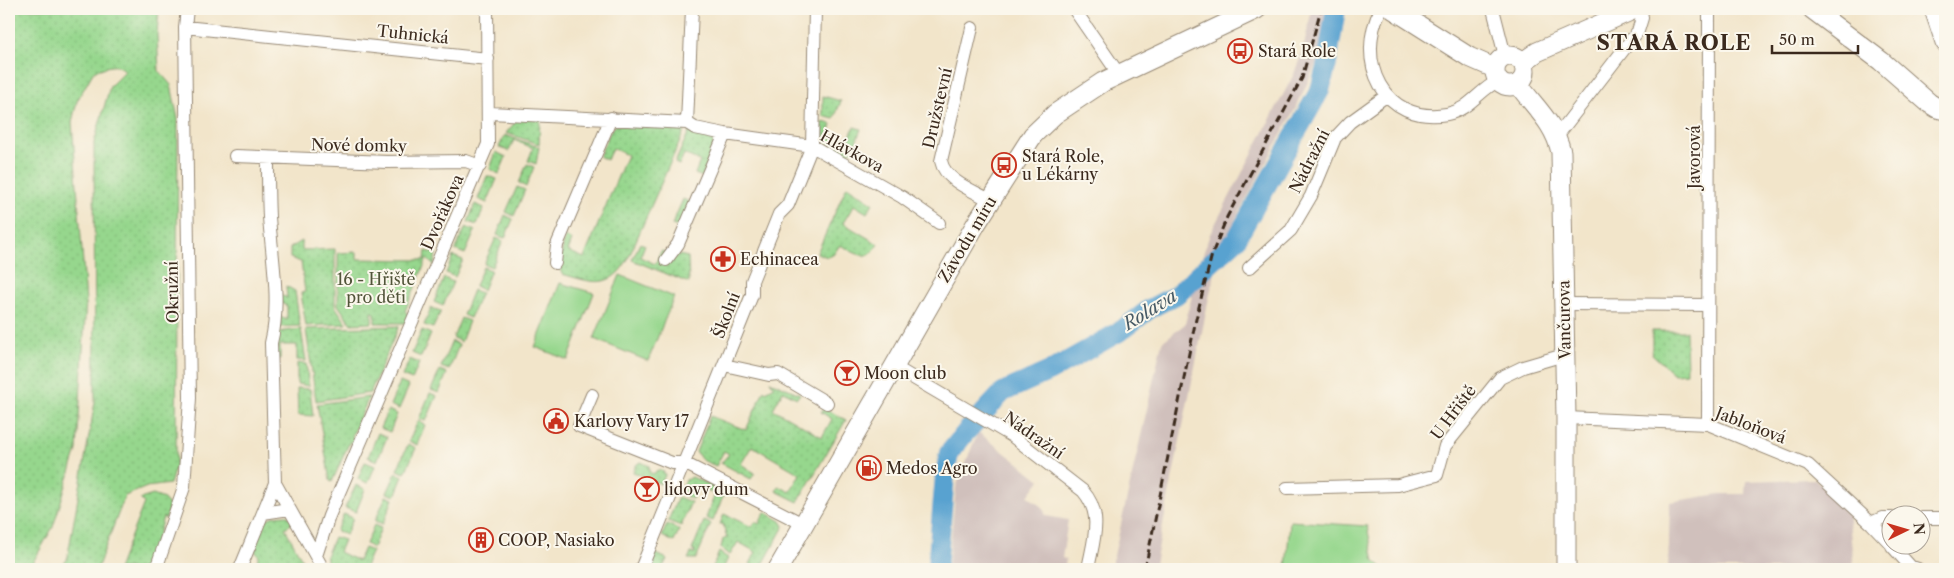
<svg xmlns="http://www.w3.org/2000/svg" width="1954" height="578" viewBox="0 0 1954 578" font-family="'Libre Caslon Text',serif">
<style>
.industrial{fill:#d0c0bc}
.grass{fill:url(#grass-dots);stroke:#688056}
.pitch{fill:#96d78d;stroke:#688056}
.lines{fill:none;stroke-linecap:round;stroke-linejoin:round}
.river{stroke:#58a2d0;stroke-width:20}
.street-casing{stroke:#968874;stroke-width:14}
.secondary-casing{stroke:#968874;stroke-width:21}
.street{stroke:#fff;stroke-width:12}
.secondary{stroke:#fff;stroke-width:19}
.rail{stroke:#3b2a1e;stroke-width:3;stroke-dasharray:8 4;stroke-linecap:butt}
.labels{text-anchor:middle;stroke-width:4;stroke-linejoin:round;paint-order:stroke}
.street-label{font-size:16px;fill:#3b2a1e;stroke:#fbf7ec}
.poi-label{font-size:16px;fill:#3b2a1e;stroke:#fbf7ec;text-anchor:start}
.park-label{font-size:16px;fill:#52553a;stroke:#fbf7ec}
.water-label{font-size:18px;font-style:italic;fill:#475a65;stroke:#fbf7ec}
.district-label{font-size:21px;font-weight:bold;letter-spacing:1px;fill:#3b2a1e;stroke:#fbf7ec}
</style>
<defs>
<pattern id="grass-dots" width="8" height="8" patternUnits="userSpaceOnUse" patternTransform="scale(1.25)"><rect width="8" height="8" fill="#96d78d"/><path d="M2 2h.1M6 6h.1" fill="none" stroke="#82b979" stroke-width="1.8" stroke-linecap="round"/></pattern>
</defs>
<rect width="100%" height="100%" fill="#fbf7ec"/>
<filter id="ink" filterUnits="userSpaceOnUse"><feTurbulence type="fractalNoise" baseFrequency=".02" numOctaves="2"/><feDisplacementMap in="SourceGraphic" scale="10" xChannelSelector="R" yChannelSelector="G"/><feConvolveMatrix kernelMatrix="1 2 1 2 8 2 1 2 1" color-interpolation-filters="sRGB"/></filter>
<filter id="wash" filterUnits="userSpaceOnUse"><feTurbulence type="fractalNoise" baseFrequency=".0096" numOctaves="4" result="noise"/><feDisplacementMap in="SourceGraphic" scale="20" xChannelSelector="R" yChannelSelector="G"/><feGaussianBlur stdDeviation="1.12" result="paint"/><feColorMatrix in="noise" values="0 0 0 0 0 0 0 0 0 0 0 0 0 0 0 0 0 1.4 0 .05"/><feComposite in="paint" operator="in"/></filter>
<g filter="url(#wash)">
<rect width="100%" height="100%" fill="#f2e5ca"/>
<!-- industrial -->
<path class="industrial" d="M1312 9H1329L1320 55 1297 106 1236 218 1216 268 1208 302 1154 569H1111L1162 342 1185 324 1200 263 1210 234 1294 74 1303 50Z
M978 432 1040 480 1028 496 1043 508 1046 516 1068 520 1062 558 1066 559 1064 569H948L956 487Z
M1815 479 1848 511 1854 569H1668L1670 502 1719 494H1745L1746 481Z"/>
<!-- grass -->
<path class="grass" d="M9 9H159L157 35 159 71 171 85 178 119 176 464 170 484 147 487 125 496 97 569H57L67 560 95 402 94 143 110 86 125 71C118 61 104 68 94 71L77 101 72 122 86 301 77 450 53 527 29 569H9Z
M823 96 841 101 834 119 823 116Z
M540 118 539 144 506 133 518 119Z
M822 122 832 124 828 137 847 144 854 127 861 129 853 150 846 154 825 141Z
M616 125 685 129 628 259C610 291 591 282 562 274L559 267 565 236 572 240 568 251 584 258 627 155 612 148 607 160 599 156 612 128Z
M689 131 709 137 714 143 703 177 695 174 700 161 684 154 679 165 675 163Z
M505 135 539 147 536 164 528 161 533 148 514 140 509 151 499 147Z
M496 152 506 157 499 174 490 169Z
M527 164 534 167 526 187 519 183Z
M487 176 497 179 487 203 478 199Z
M847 186 873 203 867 213 854 205 843 223 878 244C867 264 856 253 840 245L833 255 827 257 817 253Z
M517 187 525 190 514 216 506 212Z
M683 199 692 203 681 228 672 225Z
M475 204 484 208 477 225 468 222Z
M505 215 513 219 505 238 497 235Z
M466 227 475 231 465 254 455 250Z
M496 238 503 241 492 267 484 264Z
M302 241V250L335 249V306L347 324 306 326 301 293 305 292 301 262 290 258V248Z
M640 243 645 245 640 257 655 264 661 251 688 257 689 283 632 260Z
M426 251 436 253 434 266 427 259 405 311 411 318 410 323H375V313L372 312V323L351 324 338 305V253L357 252V259L425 260Z
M453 256 463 260 455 277 446 273Z
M483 267 491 270 483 290 475 286Z
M444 278 453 282 443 306 434 302Z
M286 286 295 291 300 326 280 327V317L287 320V306L277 301V293L287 298Z
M473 290 481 293 470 318 463 315Z
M431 308 441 311 433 328 424 325Z
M461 318 469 321 461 342 453 338Z
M399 326 370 393 316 401 306 329Z
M301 329 306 361 297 360V345H280V359H274L277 332Z
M422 330 431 334 421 357 412 353Z
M1652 331H1686L1687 373 1674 374 1652 354Z
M452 341 459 345 449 370 441 367Z
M410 359 419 363 412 380 402 376Z
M297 363 306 364 309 386 297 384Z
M440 370 447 373 439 393 431 390Z
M770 381 800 394 797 398 783 391 773 409 822 437 832 419 821 412 824 408 846 420 798 502 776 491 779 486 790 492 800 474 752 446 741 464 755 473 751 479 721 463 729 454 724 451 716 466 702 460 696 452 710 416 746 430 764 390 766 392 774 386Z
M400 382 409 386 399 409 390 405Z
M297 388 310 389 313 416 298 415Z
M430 393 437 396 426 421 419 419Z
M369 397 352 436 358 445 357 449 350 441 332 482 330 481 317 404Z
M388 410 397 414 390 432 380 428Z
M418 421 425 425 417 445 409 441Z
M378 433 387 437 377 461 368 457Z
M408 444 416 448 405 473 397 470Z
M365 462 375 466 368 483 358 479Z
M641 462 649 466V472L653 474 658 470 663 471 665 475 661 484 633 472 637 464Z
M396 473 403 476 395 496 387 493Z
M692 477 725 492 713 521 706 518 715 494 698 486 692 499 679 493 686 480Z
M356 485 365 489 356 512 345 508Z
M153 495 164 499 169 505 166 519 163 517 158 536 144 569H118L144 503 140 499Z
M386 496 393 499 383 524 375 521Z
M678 497 691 502 681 526 668 521Z
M765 512 781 521 784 526 761 568 758 569 750 564 756 552 738 542 730 555 721 548 723 539 727 538 723 524H720L724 514 752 527 755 522 759 524Z
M344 514 353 518 346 535 336 531Z
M285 515 290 517 293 523 285 528 307 569H253L259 556 254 550C261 528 258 516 285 515Z
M704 521 711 524 696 559H688L691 553H695V551L692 550Z
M667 524 679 530 674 542 662 536Z
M374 525 381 528 373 548 366 544Z
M334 537 344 540 339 552 358 561 364 548 372 551 364 569H329L326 556Z
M719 552 728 558 723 569H712Z
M655 553 667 559 662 569 650 566Z"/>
<!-- pitch -->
<path class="pitch" d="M620 275 674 297 648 361 594 339Z
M560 283 594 293 568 360 535 347Z
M1290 521 1367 526 1374 561 1385 569H1286Z"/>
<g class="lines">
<!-- river -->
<path class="river" d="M937 569 945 475 949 453 966 432 1003 392 1050 371 1119 332 1151 308 1176 295 1236 240 1320 90 1327 63 1336 9"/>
</g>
</g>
<g filter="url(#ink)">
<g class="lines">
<defs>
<path id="street" d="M1074 9 1118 73
M1381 9C1354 60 1383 125 1447 114 1469 110 1479 90 1498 81
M1493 9 1505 56
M185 27 488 59
M972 28 941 161C945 181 974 191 990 200
M489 113 687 123 695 128 725 134 812 146 902 197 939 223
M687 123 692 9
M1557 136 1638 31 1642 18 1641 9
M235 156 387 162 466 161 480 166
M268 159C268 178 268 197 269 217 272 258 281 303 271 343L275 483 323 569
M666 260 678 244 725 134
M555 263 557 245 611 118
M1249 268 1291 230 1311 196 1335 138 1350 122 1386 96
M1564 304 1708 305
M724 365 769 375 778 374 827 403
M893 366 1012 436 1083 491C1104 515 1093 541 1088 569
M592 395 579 426 672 463H684L803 524
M1566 418 1708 424 1808 465 1871 523 1892 545
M1708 424 1709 9
M1287 488 1398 485 1437 475 1445 446 1500 378 1523 367 1564 355
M263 513 289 509
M1922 518H1945
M1871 523 1882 518H1892
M1892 546 1910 566 1918 569
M316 556 329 516 488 144 487 9
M156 569 184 487 190 398 185 27 187 9
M240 569 275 483
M641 569 752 295V281L779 214 788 205 812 146 815 9"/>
<path id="secondary" d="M1393 9 1469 57 1494 68
M1812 9 1881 61 1929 103 1937 108 1945 110
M1934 9 1945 42
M1495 71a15 15 0 1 1 30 0a15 15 0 1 1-30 0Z
M1523 62 1537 52 1635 9
M1518 84C1535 108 1554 122 1561 152L1566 418V569
M778 569 976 224 1033 135 1055 114 1103 82 1257 9"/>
</defs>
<!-- street casing -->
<use href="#street" class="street-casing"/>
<!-- secondary casing -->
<use href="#secondary" class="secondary-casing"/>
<!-- street -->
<use href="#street" class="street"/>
<!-- secondary -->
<use href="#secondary" class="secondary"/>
<!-- rail -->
<path class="rail" d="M1145 569 1196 319 1212 254 1227 217 1302 78 1321 9"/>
</g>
</g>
<!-- icons -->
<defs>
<symbol id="bus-ring" viewBox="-11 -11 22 22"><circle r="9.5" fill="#fbf7ec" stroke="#c8321e" stroke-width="1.5"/><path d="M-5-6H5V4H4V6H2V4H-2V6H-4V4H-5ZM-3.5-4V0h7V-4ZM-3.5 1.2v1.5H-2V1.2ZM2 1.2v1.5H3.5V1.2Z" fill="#c8321e"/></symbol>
<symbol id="pharmacy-ring" viewBox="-11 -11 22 22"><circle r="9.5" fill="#fbf7ec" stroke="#c8321e" stroke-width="1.5"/><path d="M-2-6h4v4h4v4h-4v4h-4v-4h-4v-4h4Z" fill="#c8321e"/></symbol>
<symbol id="bar-ring" viewBox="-11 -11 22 22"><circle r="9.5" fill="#fbf7ec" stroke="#c8321e" stroke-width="1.5"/><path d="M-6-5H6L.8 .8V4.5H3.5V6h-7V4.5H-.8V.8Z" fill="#c8321e"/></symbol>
<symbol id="civic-ring" viewBox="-11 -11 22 22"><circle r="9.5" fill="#fbf7ec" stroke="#c8321e" stroke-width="1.5"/><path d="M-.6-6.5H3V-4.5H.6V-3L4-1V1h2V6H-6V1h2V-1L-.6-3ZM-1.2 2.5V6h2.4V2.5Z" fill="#c8321e"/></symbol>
<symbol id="fuel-ring" viewBox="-11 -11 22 22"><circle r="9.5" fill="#fbf7ec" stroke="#c8321e" stroke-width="1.5"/><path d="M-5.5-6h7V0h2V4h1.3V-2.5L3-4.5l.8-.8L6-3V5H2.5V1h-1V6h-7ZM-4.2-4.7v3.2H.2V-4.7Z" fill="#c8321e"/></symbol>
<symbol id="building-ring" viewBox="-11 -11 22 22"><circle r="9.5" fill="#fbf7ec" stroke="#c8321e" stroke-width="1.5"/><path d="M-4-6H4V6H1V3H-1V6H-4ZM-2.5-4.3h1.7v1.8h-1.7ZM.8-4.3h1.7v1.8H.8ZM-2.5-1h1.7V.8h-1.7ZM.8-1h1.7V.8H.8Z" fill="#c8321e"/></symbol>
</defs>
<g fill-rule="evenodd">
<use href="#bus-ring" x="1226" y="37" width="28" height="28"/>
<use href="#bus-ring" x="990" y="151" width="28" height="28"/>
<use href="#pharmacy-ring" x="709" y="245" width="28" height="28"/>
<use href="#bar-ring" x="833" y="359" width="28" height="28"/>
<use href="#civic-ring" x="542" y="407" width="28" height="28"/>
<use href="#fuel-ring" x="855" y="454" width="28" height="28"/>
<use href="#bar-ring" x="633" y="475" width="28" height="28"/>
<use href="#building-ring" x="467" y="526" width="28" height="28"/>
</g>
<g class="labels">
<!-- street labels -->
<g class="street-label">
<text transform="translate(413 34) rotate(6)" y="6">Tuhnická</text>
<text transform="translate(937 108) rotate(-77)" y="6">Družstevní</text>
<text transform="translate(359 145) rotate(1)" y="6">Nové domky</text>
<text transform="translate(852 151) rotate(29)" y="6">Hlávkova</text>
<text transform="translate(1694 157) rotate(-90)" y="6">Javorová</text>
<text transform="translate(1309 161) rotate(-63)" y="6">Nádražní</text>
<text transform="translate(442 212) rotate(-66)" y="6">Dvořákova</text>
<text transform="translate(967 239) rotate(-59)" y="6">Závodu míru</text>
<text transform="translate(172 292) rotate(-91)" y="6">Okružní</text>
<text transform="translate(726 315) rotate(-69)" y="6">Školní</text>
<text transform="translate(1564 320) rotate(-91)" y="6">Vančurova</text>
<text transform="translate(1453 412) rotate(-53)" y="6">U Hřiště</text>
<text transform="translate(1751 425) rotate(21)" y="6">Jabloňová</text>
<text transform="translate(1034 435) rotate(35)" y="6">Nádražní</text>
</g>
<!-- poi labels -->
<g class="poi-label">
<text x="1258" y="57">Stará Role</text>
<text x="1022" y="162">Stará Role,<tspan x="1022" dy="18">u Lékárny</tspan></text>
<text x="740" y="265">Echinacea</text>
<text x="864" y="379">Moon club</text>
<text x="574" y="427">Karlovy Vary 17</text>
<text x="886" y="474">Medos Agro</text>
<text x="664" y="495">lidovy dum</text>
<text x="498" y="546">COOP, Nasiako</text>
</g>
<!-- park labels -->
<g class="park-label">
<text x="376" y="285">16 - Hřiště<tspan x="376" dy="18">pro děti</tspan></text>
</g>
<!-- water labels -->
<g class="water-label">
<text transform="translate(1150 310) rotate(-32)" y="6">Rolava</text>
</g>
<!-- district labels -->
<g class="district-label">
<text x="1674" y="50">STARÁ ROLE</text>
</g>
</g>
<!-- margin -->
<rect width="1954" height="578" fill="none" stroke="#fbf7ec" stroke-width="30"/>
<!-- north arrow -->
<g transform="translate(1906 530) rotate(85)"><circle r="24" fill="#fbf7ec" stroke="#aea59a"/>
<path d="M0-4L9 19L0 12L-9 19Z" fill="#c8321e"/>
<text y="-8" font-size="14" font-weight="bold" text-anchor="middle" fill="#3b2a1e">N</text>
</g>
<!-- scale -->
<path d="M1772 45v8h86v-8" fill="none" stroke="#3b2a1e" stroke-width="2.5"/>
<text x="1779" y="45" font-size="15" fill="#3b2a1e" stroke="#fbf7ec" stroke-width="4" paint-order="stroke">50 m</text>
</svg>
